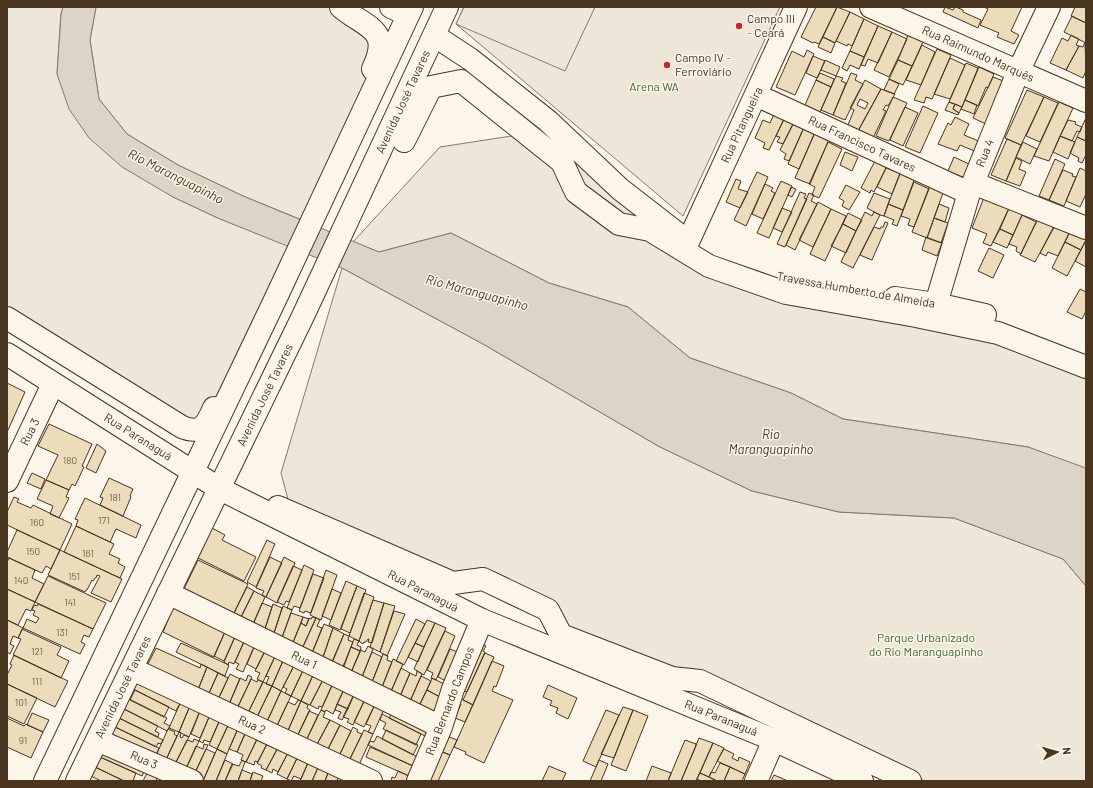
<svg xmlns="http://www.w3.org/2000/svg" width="1093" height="788" viewBox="0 0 1093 788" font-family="Barlow,sans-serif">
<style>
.green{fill:#ede6d9;stroke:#887966}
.parking{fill:#ede7d9;stroke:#887966}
.water{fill:#dcd4c6;stroke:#887966}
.building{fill:#ecdcbc;stroke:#4a3520;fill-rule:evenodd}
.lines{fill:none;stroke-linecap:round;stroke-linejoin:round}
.minor-casing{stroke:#4a3520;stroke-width:24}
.major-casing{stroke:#4a3520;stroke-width:24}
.minor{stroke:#fbf6e9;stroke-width:22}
.major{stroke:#fbf6e9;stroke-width:22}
.poi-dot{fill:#c62828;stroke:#fbf6e9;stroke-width:1.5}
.labels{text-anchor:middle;stroke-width:3;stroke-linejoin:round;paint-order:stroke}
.number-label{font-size:10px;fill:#725f47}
.poi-label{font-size:12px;fill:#4a3520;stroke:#fbf6e9;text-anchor:start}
.street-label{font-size:12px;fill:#4a3520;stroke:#fbf6e9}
.park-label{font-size:12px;fill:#436837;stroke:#fbf6e9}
.water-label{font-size:13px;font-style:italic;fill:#4a3520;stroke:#fbf6e9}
</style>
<rect width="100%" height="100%" fill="#fbf6e9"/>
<!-- green -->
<path class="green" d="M7 7H63L61 14 57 74 173 197 220 219 290 246 207 424 199 429 7 318Z
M96 7H341L345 10 379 56 302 220 243 196 178 165 127 134 99 99 90 40Z
M464 7H780L683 216 456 24Z
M544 131 687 252 779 285 1086 360V469L1028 447 843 419 791 393 690 358 628 307 549 283 451 233 379 252 353 242 440 147Z
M342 268 483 344 660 447 752 491 839 512 954 518 1063 559 1086 586V781H925L894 769 289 503 281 473Z"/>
<!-- parking -->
<path class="parking" d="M464 7H595L565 71 456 24Z"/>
<!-- water -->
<path class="water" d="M63 7H96L90 40 99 99 127 134 178 165 243 196 379 252 451 233 549 283 628 307 690 358 791 393 843 419 1028 447 1083 467 1086 469V586L1063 559 954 518 839 512 752 491 660 447 483 344 342 268 220 219 173 197 122 167 89 138 69 109 57 74 61 14Z"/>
<!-- building -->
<path class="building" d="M816 7H837L819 44 814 42 813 43 801 37Z
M837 7 850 12 835 43 823 37Z
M945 7 953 10 955 7H956L963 10V12L981 20 978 28 943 12Z
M984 7H1022L1011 31 1019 35 1014 44 997 37 999 33 980 25 988 9Z
M1075 7H1086V23L1071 16Z
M850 12 864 19 852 46 848 44 847 46 836 41Z
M1072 16 1086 23V43L1064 32Z
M864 19 878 26 864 57 850 51Z
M878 26 892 32 878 63 868 59 865 66 861 65Z
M892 32 907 39 889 77 874 70Z
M908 35 923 42 912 66 898 60Z
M1071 35 1079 39 1076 45 1079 46 1066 70 1050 63 1062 38 1068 41Z
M823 37 835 43 831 53 818 47Z
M1085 42 1086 71 1083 78 1066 70 1079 46 1083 47Z
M922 45 935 52 921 85 906 80Z
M937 49 951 55 934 95 932 99 926 97 924 103 914 100Z
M807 50 814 54 795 95 776 87 792 51 804 57Z
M850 51 864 57 859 69 850 65 847 71 842 68Z
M813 56 825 61 817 78 806 73Z
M950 58 965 65 950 99 934 94Z
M825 60 840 67 836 76 821 70Z
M898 60 912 66 903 85 889 79Z
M966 63 978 68 962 107 949 102Z
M979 67 994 74 988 88 986 87 978 106 965 100Z
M820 73 834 79 831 87 816 80Z
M851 73 857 75 855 80 863 84 845 120 833 115Z
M836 76 843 78 841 81 846 83 833 115 821 110Z
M993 77 1006 82 986 124 973 118Z
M889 79 899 84 894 94 884 90Z
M816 80 831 87 820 112 805 105Z
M865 80 881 89 858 131 848 125 854 110 850 108ZM860 99 868 103 865 109 857 105Z
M881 89 895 94 888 106 886 105 883 110 886 111 873 138 858 131Z
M1027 90 1044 97 1021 145 1005 138Z
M893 97 907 103 889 141 876 136Z
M1044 97 1058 103 1040 142 1026 136Z
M965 100 977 105 974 114 961 109Z
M949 102 955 104 953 109 959 113 958 115 945 110Z
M1059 102 1073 108 1049 161 1034 156Z
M955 104 962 107 959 113 953 109Z
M923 106 938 113 920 153 905 147Z
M905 107 918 113 903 146 890 140Z
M776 110 786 115 769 150 763 148 765 143 755 138 763 120 770 123Z
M786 115 795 120 783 144 777 142 780 137 776 136Z
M955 117 969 124 964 135 981 142 977 152 960 145 957 151 938 144 948 123 951 125Z
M1086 118V141L1077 137Z
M795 120 805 125 789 161 784 159 786 154 780 150Z
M1068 120 1076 122 1075 124 1082 127 1080 132 1077 131 1072 141 1060 136Z
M805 125 816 130 799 169 788 164Z
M816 130 830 137 810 184 795 178Z
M1060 136 1075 142 1068 159 1053 152Z
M1077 137 1086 141V155L1082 163 1078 161 1079 158 1070 153Z
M1007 139 1021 145 1006 181 991 175Z
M828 142 842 149 819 198 812 195 815 187 809 184Z
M1023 142 1037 149 1030 164 1016 157Z
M845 152 858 157 852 171 840 165Z
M954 157 971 165 965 178 948 171Z
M1016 158 1022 161 1019 169 1026 172 1020 186 1006 181Z
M876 159 888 164 874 192 871 190 870 193 861 188Z
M1055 159 1065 164 1049 200 1039 196Z
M886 168 900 173 892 194 877 187Z
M1080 168 1086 171V194L1080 207 1066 201Z
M902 169 916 175 903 210 888 204Z
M1063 170 1073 174 1072 176 1076 177 1064 206 1049 200Z
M757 172 768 177 746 226 734 220Z
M736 179 741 181 738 189 748 192 740 208 726 202Z
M781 181 792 186 769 238 757 233Z
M914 182 929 189 914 227 908 225 910 219 901 216Z
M765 184 773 188 771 191 775 193 763 219 752 214Z
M846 185 860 192 849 210 842 206 844 201 839 198Z
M930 185 944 190 927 238 912 232Z
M791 187 796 189 792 197 788 195Z
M800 192 806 194 804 198 807 199 785 247 777 244Z
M809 193 814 195 811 201 817 204 795 250 786 245Z
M874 193 890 199 884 216 880 215 867 208Z
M985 195 1010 206 991 246 983 243 987 234 972 228Z
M818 202 831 209 813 247 799 240Z
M888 204 903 210 897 226 892 224 894 220 884 216Z
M939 204 949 208 945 222 934 218Z
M1010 206 1024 211 1013 235 1000 229Z
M782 208 792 212 782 232 773 228Z
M831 209 846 216 825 261 810 254Z
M865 212 872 216 874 212 880 215 853 268 841 262Z
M848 213 862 220 856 231 843 224Z
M1041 213 1057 222 1035 262 1020 255Z
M1022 215 1036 222 1021 254 1016 251 1017 247 1009 244Z
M934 218 948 223 941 243 927 238Z
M885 222 888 223 872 260 860 255 874 227 880 229 881 227H883Z
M843 224 856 231 846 253 831 246Z
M1054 226 1069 233 1058 256 1048 252 1046 256 1040 253Z
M1000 229 1013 235 1007 248 993 242Z
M1071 230 1086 237V240L1081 250 1065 242Z
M926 237 942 243 937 256 922 250Z
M1086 240V267L1075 261Z
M1065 242 1081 250 1067 276 1052 268Z
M989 248 1004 255 993 278 978 271Z
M1080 289 1086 292V311L1082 319 1067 312Z
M7 383 25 392 8 430 7 429Z
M49 424 92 444 82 466 84 467 75 486 72 484 69 490 46 480 58 455 38 446Z
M97 444 106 451 96 473 86 468Z
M32 473 45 479 41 489 27 483Z
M109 478 133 489 130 496 131 497 123 516 100 505 103 498 100 497Z
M46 480 69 490 66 497 69 498 59 518 50 514 53 506 37 499Z
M14 497 19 499 17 502 31 508 33 505 72 524 60 550 7 525V512Z
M85 498 141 525 136 538 116 529 110 542 76 526 78 520 75 519Z
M76 526 114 544 109 554 120 559 118 563 125 567 120 578 64 552Z
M212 528 225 535 222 540 256 557 244 581 198 558Z
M17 530 60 550 51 569 46 566 42 573 7 557V552Z
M267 540 275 544 256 587 247 582Z
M60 550 122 579 111 602 91 593 100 576 97 575 96 578H95L93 581 92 580 87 590H86L85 592 48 575Z
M270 557 282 563 266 597 262 595 264 591 256 588Z
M284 557 295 563 277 603 266 597Z
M9 558 35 570 32 578 44 584 35 602 7 589V562Z
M198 560 248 584 232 617 183 591Z
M304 565 314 570 300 608 294 606 292 610 287 608Z
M293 566 302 570 289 602 286 601 284 605 277 602Z
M326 570 337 575 321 620 310 615Z
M313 574 324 578 311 613 305 611 304 613 299 611Z
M48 576 106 603 93 629 35 602Z
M346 581 357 586 340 630 329 625Z
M357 586 366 590 350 633 341 629Z
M247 587 254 591 238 623 231 619Z
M7 589 35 602 31 611 26 609 18 625 7 620Z
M332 589 341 593 331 620 322 616Z
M254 591 265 597 251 629 238 623Z
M364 593 374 597 359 641 349 636Z
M373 600 384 603 372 643 368 642 369 639H368L366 642H364L363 644 359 641Z
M175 603 228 625 214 657 163 632Z
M262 603 272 607 263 635 251 629Z
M384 603 395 606 380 652 370 647Z
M38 604 93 629 89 637 84 635 81 642 85 644 80 654 23 628 27 619 36 623 39 618 33 615 35 611 32 610 34 605 37 606Z
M273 604 282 608 272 639 263 635Z
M283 606 292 610 280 643 272 639Z
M394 611 405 614 387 656 380 652Z
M291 613 303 617 291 648 280 643Z
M303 617 309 619 306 626 301 623Z
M312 617 316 618 301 651 291 647 301 623 306 626 309 618 311 619Z
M316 618 320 620 317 626 322 628 310 658 301 651Z
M416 619 425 624 404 665 396 661Z
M7 620 23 628 18 638 13 636 10 644 14 646 10 654 7 652Z
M427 620 435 623 424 647 415 643Z
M435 623 446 628 424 675 414 669Z
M324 624 333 628 321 663 310 658Z
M228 625 238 630 224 661 214 656Z
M333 628 344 634 330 668 321 663Z
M22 629 61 647 57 655 69 661 61 678 13 655 21 639 18 638Z
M238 630 247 635 234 664 229 662 228 665 224 662Z
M445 631 455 636 436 680 431 678 433 673 427 670Z
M344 634 349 636 348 640 353 642 342 669 331 664Z
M247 635 257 640 243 672 236 669 239 664 235 662Z
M354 639 359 641 357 645 361 647 360 651 351 647Z
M257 640 268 645 256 669 247 664Z
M477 642 486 646 483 651 485 652 467 692 464 691 463 694 456 690Z
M181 643 229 665 225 676 176 652Z
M415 643 424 647 418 662 408 657Z
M268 645 278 650 263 682 257 679 260 673 255 671Z
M368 646 373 649 360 682 349 677 361 650 365 652Z
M351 647 360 651 349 677 342 672Z
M156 648 200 668 201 664 207 667 196 695 145 670Z
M450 649 460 653 448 682 438 677Z
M278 650 286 654 272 686 266 684 269 677 266 676Z
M372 652 382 657 370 687 360 682Z
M485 653 494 657 473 705 463 700Z
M286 654 297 660 281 691 272 686Z
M383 654 388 656 387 660 392 662 380 692 370 687Z
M14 655 68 681 55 707 7 684V675L12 665 10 664Z
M393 659 403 664 389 696 380 692Z
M297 660 306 664 291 696 285 693 287 689 283 687Z
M492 661 504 666 496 687 494 686 492 691 513 700 484 763 465 754 466 752 454 747Z
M306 664 316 669 301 701 291 696Z
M207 667 218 673 206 700 196 695Z
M401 668 410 673 398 701 389 696Z
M316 669 326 674 310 705 301 701Z
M417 671 422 674 408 706 398 701 410 673 416 676Z
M218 673 228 678 216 704 206 700Z
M230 674 240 679 227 709 216 704Z
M326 674 335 679 322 707 319 706 318 709 310 705Z
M248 675 252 677 235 713 227 709 240 678 246 681Z
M421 676 431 681 417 710 408 706Z
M139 677 183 697 176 711 133 689Z
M432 678 450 687 440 697 427 690Z
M251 679 257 682 258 680 263 682 246 717 235 713Z
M335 679 346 685 333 714 326 710 325 712 321 710Z
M263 682 272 686 255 721 246 717Z
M7 684 37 698 24 724 7 716Z
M346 685 356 690 348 709 337 704Z
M548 685 577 698 568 719 556 713 558 708 550 705 552 701 543 697Z
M272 686 281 691 265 726 255 721Z
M135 690 169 707 164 717 130 700Z
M356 690 367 695 353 725 347 722 349 719 343 717Z
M427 690 440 697 434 718 417 710Z
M281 691 291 696 275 730 265 726Z
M367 695 377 700 364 727 354 722Z
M456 696 473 705 465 722 455 718 461 704 454 701Z
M183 697 192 701 179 732 169 728Z
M129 699 167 718 164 723 170 726 167 731 124 709Z
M298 700 301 701 286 735 275 730 288 702 295 705Z
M377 700 386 705 373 734 368 732 371 726 366 724Z
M192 701 202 706 189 737 179 732Z
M301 701 308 705 307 708 310 710 296 739 286 735Z
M337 704 348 709 342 720 338 718 341 712 335 710Z
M202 706 212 710 200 738 191 734Z
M623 707 633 710 614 758 601 754Z
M124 709 158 726 155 731 159 733 158 737 119 718Z
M394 709 429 726 425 736 389 718Z
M212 710 222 715 210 742 204 740 203 743 199 741Z
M321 710 325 712 323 717 330 720 314 750 304 745Z
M606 710 619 715 596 767 583 761Z
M633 710 648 716 626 771 611 765Z
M309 711 318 715 304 745 295 741Z
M32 713 49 720 43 732 27 725Z
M382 714 421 734 416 745 383 729 386 723 380 720Z
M222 715 231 719 217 749 209 745Z
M7 718 24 726 26 724 43 732 31 758 7 747Z
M119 718 163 740 161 744 158 743 156 747 115 727Z
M231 719 240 724 227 754 217 749Z
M330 720 340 725 326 753 315 748Z
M240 724 248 727 237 752 229 749Z
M340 725 351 731 338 758 326 753Z
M115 727 159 748 154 760 109 740Z
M248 727 260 733 246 762 241 760 243 755 237 752Z
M353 727 358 730 357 732 362 734 348 763 338 758Z
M168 729 175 732 174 734 177 736 164 764 154 760Z
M364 730 373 734 358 767 348 763Z
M386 730 418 745 413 755 382 739Z
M179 732 181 733 180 737 182 738 184 735 189 737 173 768 164 764Z
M260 733 270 738 258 762 255 761 254 765 246 762Z
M377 736 418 757 413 766 368 745 370 741 374 742Z
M447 736 457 740 450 755 440 751Z
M270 738 281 742 266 770 261 768 262 766 257 763Z
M699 738 713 743 709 752 696 781H681Z
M194 739 199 741 184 773 173 768 187 740 193 742Z
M685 740 696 744V746L681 781H668Z
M281 742 291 747 278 772 273 769 272 773 266 770Z
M713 743 724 748 709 777 700 773Z
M204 744 208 745 193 777 184 773 196 746 203 749Z
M106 747 147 765 142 776 100 757Z
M291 747 300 752 287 779 277 774Z
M370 747 413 766 409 776 366 757Z
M206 749 215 753 203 781 193 777Z
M217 749 227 754 216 781H203Z
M724 749 734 754 732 758 738 761 739 757 750 762 745 774 717 761Z
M440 751 450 755 438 781H428Z
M300 752 311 756 301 779 294 776 291 781 287 779Z
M311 756 321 761 312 781H300Z
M100 757 136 773 133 781H124L95 767Z
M225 760 233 764 225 781H216Z
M242 760 245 762 238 781H225L232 764 239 766Z
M599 760 608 764 601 781H590Z
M321 761 331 765 325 781H312Z
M720 763 730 767 724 781H717L709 777 711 772 715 773Z
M331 765 341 770 337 781H325Z
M549 766 566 773 562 781H542Z
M652 766 671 773 668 781H646Z
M95 767 124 781H101L91 776Z
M150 767 160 771 156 781H143Z
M730 767 745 774 742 781H724Z
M242 770 252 774 250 781H238Z
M398 771 409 776 408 781H391L392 777 395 778Z
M253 772 263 776 261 781H250Z
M700 773 709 777 717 781H701L697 779Z
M774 775 788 781H771Z"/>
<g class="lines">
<defs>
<path id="minor" d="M341 7C367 29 392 28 373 69
M391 7 408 15
M871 7 1086 101
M435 36 470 59 548 121 620 189 678 234
M756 95 969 193
M404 141 431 87 461 81 562 162 576 192 619 224 650 230 709 266 786 293 916 316 998 333 1086 367
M973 183 1086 228
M688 242 796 7
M895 298 936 304 985 315
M936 304 969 193 1018 72 1049 7
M7 318 182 427C202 435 207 424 214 408
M7 481 53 384
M278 507 453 583 483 579 548 610 561 635 672 678 700 681 910 781
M168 593 441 727
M132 669 371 781
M97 740 192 781
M45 781 274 302 412 7
M77 781 303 316 447 7
M418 781 441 727 453 689 482 620
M756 781 774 740"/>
<path id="major" d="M7 354 220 489 482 620 774 740 862 781"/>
</defs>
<!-- minor casing -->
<use href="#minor" class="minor-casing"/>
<!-- major casing -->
<use href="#major" class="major-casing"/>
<!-- minor -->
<use href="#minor" class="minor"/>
<!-- major -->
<use href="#major" class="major"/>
</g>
<!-- markers -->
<g class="poi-dot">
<circle cx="739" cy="26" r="4"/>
<circle cx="667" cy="65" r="4"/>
</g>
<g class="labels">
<!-- number labels -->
<g class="number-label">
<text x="70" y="464">180</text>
<text x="115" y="501">181</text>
<text x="104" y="524">171</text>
<text x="37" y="526">160</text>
<text x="33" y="555">150</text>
<text x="88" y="557">161</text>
<text x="74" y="580">151</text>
<text x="21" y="584">140</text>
<text x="70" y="606">141</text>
<text x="62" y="636">131</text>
<text x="37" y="655">121</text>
<text x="37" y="685">111</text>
<text x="21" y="706">101</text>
<text x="23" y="744">91</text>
</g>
<!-- poi labels -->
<g class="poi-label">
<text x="747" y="23">Campo III<tspan x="747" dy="14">- Ceará</tspan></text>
<text x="675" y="62">Campo IV -<tspan x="675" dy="14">Ferroviário</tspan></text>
</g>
<!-- street labels -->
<g class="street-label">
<text transform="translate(978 54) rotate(24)" y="4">Rua Raimundo Marquês</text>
<text transform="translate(403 102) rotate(-65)" y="4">Avenida José Tavares</text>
<text transform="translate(742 125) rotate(-65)" y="4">Rua Pitangueira</text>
<text transform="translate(862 144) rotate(25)" y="4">Rua Francisco Tavares</text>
<text transform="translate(985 153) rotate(-68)" y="4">Rua 4</text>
<text transform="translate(856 290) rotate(10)" y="4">Travessa Humberto de Almeida</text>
<text transform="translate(265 395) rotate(-64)" y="4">Avenida José Tavares</text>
<text transform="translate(30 432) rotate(-64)" y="4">Rua 3</text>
<text transform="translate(138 437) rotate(32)" y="4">Rua Paranaguá</text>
<text transform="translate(423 591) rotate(27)" y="4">Rua Paranaguá</text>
<text transform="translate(304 660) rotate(26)" y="4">Rua 1</text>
<text transform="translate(123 687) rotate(-64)" y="4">Avenida José Tavares</text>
<text transform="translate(450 701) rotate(-69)" y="4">Rua Bernardo Campos</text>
<text transform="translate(721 718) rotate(22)" y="4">Rua Paranaguá</text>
<text transform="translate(252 725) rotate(25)" y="4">Rua 2</text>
<text transform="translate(144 760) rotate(23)" y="4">Rua 3</text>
</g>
<!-- park labels -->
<g class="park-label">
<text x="654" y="91">Arena WA</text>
<text x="926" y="642">Parque Urbanizado<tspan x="926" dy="14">do Rio Maranguapinho</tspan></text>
</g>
<!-- water labels -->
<g class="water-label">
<text transform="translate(176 176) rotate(27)" y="5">Rio Maranguapinho</text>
<text transform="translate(477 292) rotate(15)" y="5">Rio Maranguapinho</text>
<text x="771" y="439">Rio<tspan x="771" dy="15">Maranguapinho</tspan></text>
</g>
</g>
<!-- border -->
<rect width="1093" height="788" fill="none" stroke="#4a3520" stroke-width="16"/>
<!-- north arrow -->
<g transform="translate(1057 752) rotate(84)" stroke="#fbf6e9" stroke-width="3" paint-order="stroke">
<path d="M0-3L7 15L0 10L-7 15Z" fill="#4a3520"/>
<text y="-6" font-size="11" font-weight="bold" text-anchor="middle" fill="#4a3520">N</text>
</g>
</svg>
